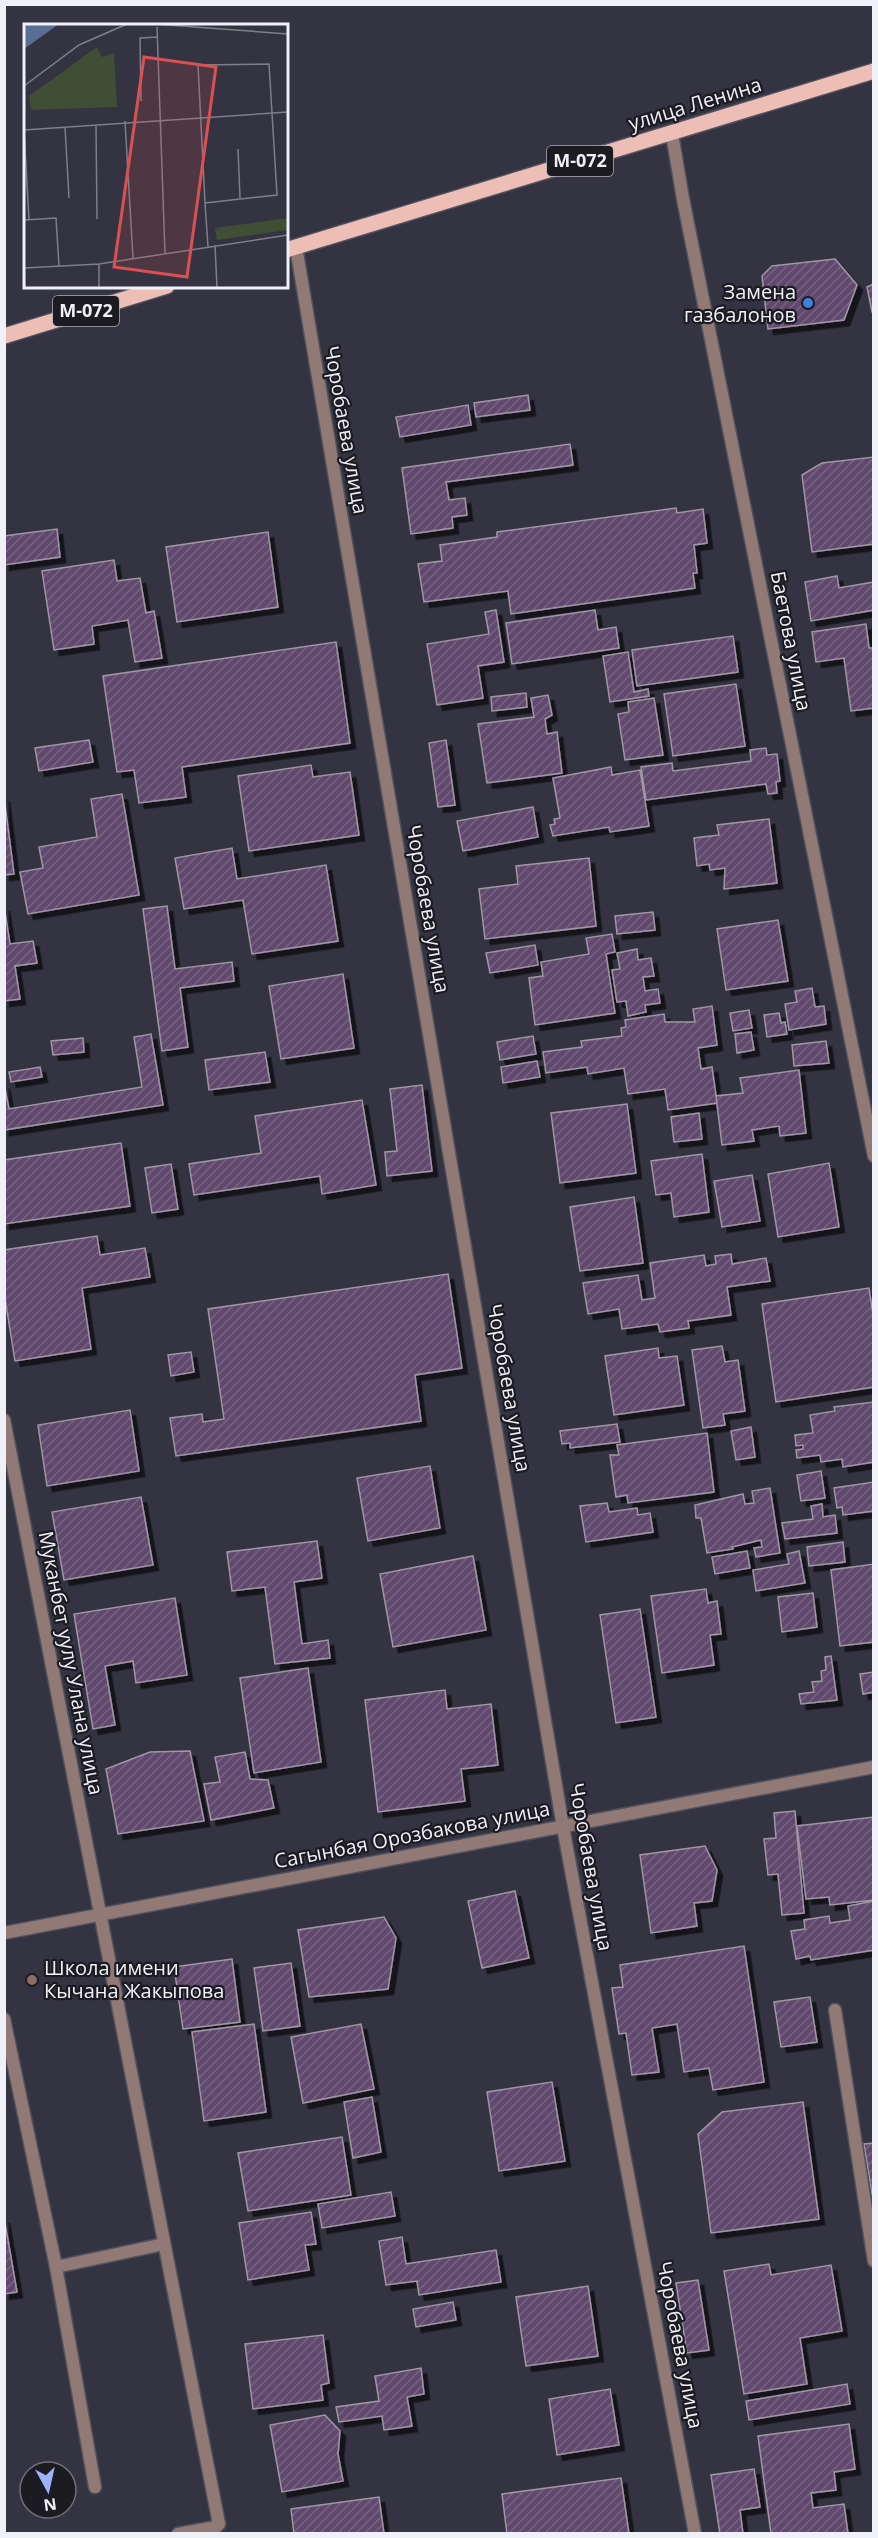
<svg xmlns="http://www.w3.org/2000/svg" width="878" height="2538" viewBox="0 0 878 2538" font-family="'Open Sans',sans-serif">
<style>
.building{fill:url(#building-hatch);stroke:#a096a5;stroke-width:1.5;filter:url(#shadow)}
.lines{fill:none;stroke-linecap:round;stroke-linejoin:round}
.service-casing{stroke:#52515e;stroke-width:15}
.minor-casing{stroke:#52515e;stroke-width:15}
.tertiary-casing{stroke:#52515e;stroke-width:15}
.primary-casing{stroke:#52515e;stroke-width:18}
.service{stroke:#917a76;stroke-width:12}
.minor{stroke:#917a76;stroke-width:12}
.tertiary{stroke:#917a76;stroke-width:12}
.primary{stroke:#edbeb6;stroke-width:15}
.shop-dot{fill:#3f7fe0;stroke:#1c1b22;stroke-width:2}
.education-dot{fill:#8d6e63;stroke:#1c1b22;stroke-width:2}
.labels{text-anchor:middle;stroke-width:4.5;stroke-linejoin:round;paint-order:stroke}
.shield{fill:#1c1b22;stroke:#b0b0b8;stroke-width:1.5}
.shield-label{font-size:18px;font-weight:bold;fill:#f0f0f9}
.street-label{font-size:20px;fill:#f0f0f9;stroke:#1c1b22}
.poi-label{font-size:20px;fill:#f0f0f9;stroke:#1c1b22;text-anchor:end}
.inset-road{fill:none;stroke:#7f7f8b;stroke-width:1.5}
.view{fill:#db5052;fill-opacity:0.15;stroke:#db5052;stroke-width:3}
.inset-edge{fill:none;stroke:#f0f0f9;stroke-width:3}
</style>
<defs>
<pattern id="building-hatch" width="6" height="6" patternUnits="userSpaceOnUse" patternTransform="scale(1.5)"><rect width="6" height="6" fill="#60486d"/><path d="M-1 1l2-2M0 6l6-6M5 7l2-2" fill="none" stroke="#776383"/></pattern>
<filter id="shadow"><feDropShadow dx="5.5" dy="5.5" stdDeviation="0" flood-color="#0009"/></filter>
</defs>
<rect width="100%" height="100%" fill="#343341"/>
<!-- building -->
<path class="building" d="M835 259 857 285 844 320 768 329 762 276 772 266Z
M874 284V312H872L867 287Z
M528 395 530 410 476 417 474 403Z
M468 405 471 425 400 437 396 417Z
M570 444 573 465 446 482 449 500 465 498 467 515 452 517 453 528 411 534 402 468Z
M874 457V544L812 552 802 475 822 463Z
M676 508 677 513 703 509 707 543 694 545 697 573H693L695 588 511 614 508 591 424 602 418 564 442 561 440 545 497 537V532Z
M57 529 60 557 4 565V536Z
M268 532 278 607 177 622 166 547Z
M114 560 117 581 140 578 146 613 154 611 162 658 135 662 128 620 92 626 94 644 54 650 42 571Z
M837 576 839 588 874 582V610L811 621 805 582Z
M496 610 504 662 478 666 483 698 437 705 427 644 489 634 485 612Z
M595 610 598 630 616 627 619 648 512 664 506 623Z
M866 624 869 648H874V708L851 711 844 658 816 662 812 632Z
M733 636 738 672 637 686 632 650Z
M336 642 350 743 182 767 186 797 139 803 134 770 117 772 103 676Z
M628 652 634 692 648 689 649 696 610 702 603 656Z
M736 684 745 746 673 756 664 694Z
M526 693 527 707 492 711 491 697Z
M548 695 552 715 545 719 547 734 557 732 562 773 487 783 478 724 534 717 531 698Z
M654 698 663 755 625 760 618 714 629 712 628 702Z
M89 740 93 762 39 771 35 748Z
M446 740 455 805 438 807 429 743Z
M766 748 767 755 777 754 780 781 776 782 777 793 768 794 766 784 646 800 641 767 672 763 673 771 751 761 750 750Z
M311 765 313 777 350 772 359 835 249 851 238 776Z
M611 767 612 775 640 770 649 826 610 832 609 827 553 836 550 825 555 824 554 819 560 818 553 778Z
M122 794 139 895 28 914 20 872 43 868 39 847 97 837 91 799Z
M4 796 14 874 4 875Z
M533 807 538 837 463 851 457 821Z
M769 819 777 883 724 889 725 868 710 870 709 864 697 866 694 838 719 835 717 825Z
M232 848 237 879 326 865 338 941 252 954 243 900 184 909 175 858Z
M589 858 596 926 485 939 479 889 518 884 516 866Z
M4 905 10 944 33 941 37 963 15 966 20 999 4 1001Z
M167 906 175 969 232 962 234 981 180 988 188 1047 162 1051 143 909Z
M653 912 655 930 617 934 615 916Z
M778 920 788 981 726 990 717 929Z
M612 934 615 952 606 954 615 1013 535 1025 529 978 543 976 541 962 589 954 586 938Z
M535 945 538 965 490 973 486 953Z
M637 949 638 960 651 958 654 976 643 977 645 991 658 989 660 1003 645 1005 646 1012 628 1016 626 1001 617 1002 612 970 620 969 617 953Z
M343 974 354 1048 281 1059 269 986Z
M812 988 815 1007 824 1006 826 1024 789 1030 785 1004 797 1002 795 991Z
M712 1006 717 1045 698 1048 701 1069 712 1067 717 1103 668 1110 665 1089 628 1094 624 1068 588 1074 587 1067 546 1073 543 1052 582 1047 581 1041 622 1036 621 1028 626 1027 625 1020 664 1014 665 1022H695L693 1009Z
M749 1010 752 1028 733 1031 730 1013Z
M779 1013 781 1023 785 1022 787 1034 767 1037 764 1015Z
M751 1032 754 1050 737 1053 735 1034Z
M151 1034 163 1105 4 1130V1083L9 1109 142 1087 134 1037Z
M533 1036 536 1054 500 1060 497 1042Z
M83 1038 84 1052 53 1055 51 1041Z
M826 1041 829 1063 794 1066 792 1045Z
M265 1052 270 1082 209 1090 205 1060Z
M537 1061 540 1077 503 1083 501 1067Z
M40 1067 42 1077 11 1082 9 1072Z
M799 1070 806 1133 780 1136 779 1126 752 1130 754 1141 722 1145 716 1096 743 1093 740 1078Z
M422 1085 432 1171 387 1176 385 1152 397 1151 390 1089Z
M362 1100 376 1185 322 1194 320 1176 194 1195 189 1164 261 1153 255 1116Z
M627 1104 636 1173 560 1183 551 1113Z
M699 1113 702 1139 674 1142 671 1117Z
M121 1143 130 1206 4 1224V1160Z
M702 1154 709 1212 674 1217 671 1193 656 1195 651 1161Z
M829 1163 839 1227 778 1237 768 1174Z
M171 1164 178 1209 152 1213 145 1168Z
M752 1175 760 1221 722 1227 714 1181Z
M634 1197 643 1263 580 1271 570 1207Z
M97 1236 100 1255 145 1248 150 1277 82 1288 91 1349 15 1361 4 1292V1250Z
M731 1254 732 1264 766 1258 770 1281 727 1287 731 1315 688 1321 689 1328 660 1332 658 1324 622 1329 619 1309 588 1314 583 1283 638 1275 642 1300 655 1298 650 1263 704 1255 706 1266 716 1264 715 1256Z
M448 1274 462 1368 415 1375 421 1421 176 1456 170 1418 202 1414 203 1422 224 1419 208 1309Z
M869 1288 874 1321V1387L776 1402 762 1304Z
M722 1346 725 1362 738 1360 745 1411 723 1414 725 1425 703 1428 692 1350Z
M658 1348 659 1358 677 1356 684 1405 614 1415 605 1356Z
M191 1352 194 1372 171 1376 168 1355Z
M874 1402V1462L843 1467 842 1459 821 1462 820 1455 797 1458 796 1450 803 1449V1445L796 1446 795 1435 813 1433 810 1415 835 1411 834 1407Z
M130 1410 139 1471 47 1486 38 1425Z
M617 1424 620 1442 570 1448V1443L562 1444 560 1431Z
M751 1427 755 1457 736 1460 731 1431Z
M707 1433 714 1492 628 1503 627 1495 616 1497 610 1455H619L617 1445Z
M430 1466 440 1528 368 1541 357 1478Z
M821 1471 825 1498 801 1501 797 1475Z
M874 1482V1511L843 1515 842 1507 837 1508 834 1488Z
M770 1488 780 1553 756 1557 754 1548 762 1547 761 1540 732 1547 733 1549 707 1553 701 1518H696L695 1505 743 1494 745 1504 754 1503 752 1491Z
M141 1497 153 1565 64 1580 52 1512Z
M607 1503 609 1512 637 1508 638 1515 650 1513 653 1532 586 1542 580 1506Z
M822 1504 823 1517 835 1515 837 1533 785 1539 782 1523 813 1519 811 1506Z
M317 1541 322 1578 294 1582 302 1644 328 1640 330 1658 275 1664 265 1587 232 1591 227 1552Z
M843 1542 845 1562 809 1566 807 1547Z
M747 1551 750 1568 715 1574 712 1557Z
M799 1551 805 1583 756 1591 753 1570 789 1564 787 1554Z
M473 1556 486 1630 393 1647 380 1574Z
M874 1564V1642L840 1646 831 1570Z
M706 1589 708 1603 717 1601 721 1634 710 1635 714 1665 662 1673 651 1596Z
M813 1593 817 1627 782 1632 778 1597Z
M175 1598 187 1675 136 1683 133 1661 105 1666 115 1725 93 1729 74 1614Z
M640 1609 656 1717 616 1723 600 1615Z
M831 1656 837 1700 801 1704 799 1694 814 1692 812 1682 822 1681 821 1671 826 1670 825 1657Z
M308 1668 321 1762 254 1773 240 1678Z
M874 1672V1692L863 1694 860 1674Z
M445 1690 447 1709 491 1704 498 1765 461 1769 465 1801 378 1812 365 1700Z
M190 1751 204 1821 118 1834 106 1769 150 1752Z
M245 1752 250 1779 268 1780 274 1808 211 1820 204 1784 220 1782 215 1757Z
M795 1811 804 1913 782 1915 778 1874 768 1875 764 1839 776 1838 774 1813Z
M874 1817V1900L830 1905 829 1897 806 1899 797 1826Z
M705 1846 717 1870 712 1901 694 1903 697 1926 651 1933 640 1855Z
M515 1891 529 1958 482 1968 468 1901Z
M874 1901V1950L811 1960 810 1956 796 1959 791 1931 805 1929 804 1920 829 1916 830 1923 850 1920 848 1906Z
M384 1917 396 1938 388 1989 309 1997 298 1930Z
M744 1946 764 2082 713 2090 709 2068 684 2072 677 2024 652 2028 659 2072 632 2075 626 2033 619 2034 612 1988 623 1987 620 1965Z
M232 1959 240 2022 183 2029 174 1967Z
M291 1963 300 2026 263 2031 254 1968Z
M810 1997 817 2042 781 2047 774 2002Z
M254 2024 266 2112 204 2121 192 2032Z
M361 2024 374 2089 303 2103 291 2037Z
M552 2082 565 2161 499 2171 487 2092Z
M372 2097 381 2152 353 2158 344 2102Z
M803 2102 819 2219 711 2233 698 2134 722 2112Z
M342 2137 351 2195 248 2211 238 2153Z
M874 2143V2206L864 2144Z
M391 2192 395 2216 322 2228 318 2204Z
M311 2212 316 2244 305 2245 309 2270 248 2280 239 2223Z
M4 2217 17 2292 4 2294Z
M402 2237 406 2264 496 2250 501 2282 419 2295 417 2281 386 2285 379 2241Z
M769 2264 771 2275 831 2265 842 2331 800 2338 807 2384 744 2394 724 2271Z
M698 2280 709 2350 687 2353 676 2283Z
M588 2286 598 2356 526 2366 516 2297Z
M453 2302 456 2320 416 2327 413 2309Z
M323 2335 329 2383 321 2385 323 2400 253 2409 245 2344Z
M421 2368 424 2394 407 2397 412 2426 384 2430 382 2416 339 2422 336 2407 379 2401 375 2376Z
M847 2384 850 2404 749 2420 746 2401Z
M610 2389 619 2445 557 2455 549 2399Z
M325 2415 340 2431 338 2454 343 2481 282 2492 270 2425Z
M849 2424 855 2469 834 2472 836 2490 811 2493 813 2508 844 2504 848 2534H771L758 2436Z
M754 2469 760 2507 740 2510 743 2534H720L711 2475Z
M621 2478 629 2534H507L502 2494Z
M379 2497 384 2534H294L291 2509Z"/>
<g class="lines">
<defs>
<path id="service" d="M4 2019 56 2267 95 2487
M56 2267 164 2244"/>
<path id="minor" d="M672 134 683 199 874 1156
M4 1420 219 2524 216 2527 178 2534
M835 2010 874 2261"/>
<path id="tertiary" d="M296 247 563 1827 695 2534
M4 1933 874 1767"/>
<path id="primary" d="M286 250 874 71
M4 336 167 286"/>
</defs>
<!-- service casing -->
<use href="#service" class="service-casing"/>
<!-- minor casing -->
<use href="#minor" class="minor-casing"/>
<!-- tertiary casing -->
<use href="#tertiary" class="tertiary-casing"/>
<!-- primary casing -->
<use href="#primary" class="primary-casing"/>
<!-- service -->
<use href="#service" class="service"/>
<!-- minor -->
<use href="#minor" class="minor"/>
<!-- tertiary -->
<use href="#tertiary" class="tertiary"/>
<!-- primary -->
<use href="#primary" class="primary"/>
</g>
<!-- markers -->
<circle class="shop-dot" cx="808" cy="303" r="6"/>
<circle class="education-dot" cx="32" cy="1980" r="6"/>
<g class="labels">
<!-- shield labels -->
<g class="shield">
<rect x="547" y="146" width="66" height="30" rx="4.5"/>
<rect x="53" y="296" width="66" height="30" rx="4.5"/>
</g>
<g class="shield-label">
<text x="580" y="167">М-072</text>
<text x="86" y="317">М-072</text>
</g>
<!-- street labels -->
<g class="street-label">
<text transform="translate(695 104) rotate(-17)" y="7">улица Ленина</text>
<text transform="translate(346 430) rotate(80)" y="7">Чоробаева улица</text>
<text transform="translate(791 641) rotate(79)" y="7">Баетова улица</text>
<text transform="translate(428 909) rotate(80)" y="7">Чоробаева улица</text>
<text transform="translate(509 1388) rotate(80)" y="7">Чоробаева улица</text>
<text transform="translate(71 1663) rotate(79)" y="7">Муканбет уулу Улана улица</text>
<text transform="translate(412 1835) rotate(-11)" y="7">Сагынбая Орозбакова улица</text>
<text transform="translate(591 1867) rotate(80)" y="7">Чоробаева улица</text>
<text transform="translate(680 2345) rotate(79)" y="7">Чоробаева улица</text>
</g>
<!-- poi labels -->
<g class="poi-label">
<text x="796" y="299">Замена<tspan x="796" dy="23">газбалонов</tspan></text>
<text x="44" y="1975" text-anchor="start">Школа имени<tspan x="44" dy="23">Кычана Жакыпова</tspan></text>
</g>
</g>
<!-- overview -->
<g transform="translate(24 24)">
<rect width="264" height="264" fill="#343341"/>
<path d="M73 23 78 33 90 29 93 83 7 86 5 72ZM264 194V206L193 216 191 204Z" fill="#404e36"/>
<path d="M0 0H35L0 25Z" fill="#5a6e94"/>
<path class="inset-road" d="M130 0 264 10M133 3 141 229M0 62 55 21 103 0M117 77 116 14 134 13M101 97 109 234M72 101 73 195M41 103 45 174M0 106 264 88M0 106 5 196M214 125 216 174M181 179 253 171 245 40 174 41 181 179 184 223M0 196 32 194 35 242M191 221 193 264M75 240V264M0 244 1 264M0 244 75 240 264 211"/>
<path class="view" d="M120 33 192 43 163 253 90 243Z"/>
<rect width="264" height="264" class="inset-edge"/>
</g>
<!-- border -->
<rect width="878" height="2538" fill="none" stroke="#f0f0f9" stroke-width="12"/>
<!-- north arrow -->
<g transform="translate(48 2490) rotate(172)"><circle r="28" fill="#1c1b22" stroke="#717078" stroke-width="1.5"/>
<path d="M0-4.5L10 22L0 15L-10 22Z" fill="#9eb3fd"/>
<text y="-9" font-size="16" font-weight="bold" text-anchor="middle" fill="#f0f0f9">N</text>
</g>
</svg>
